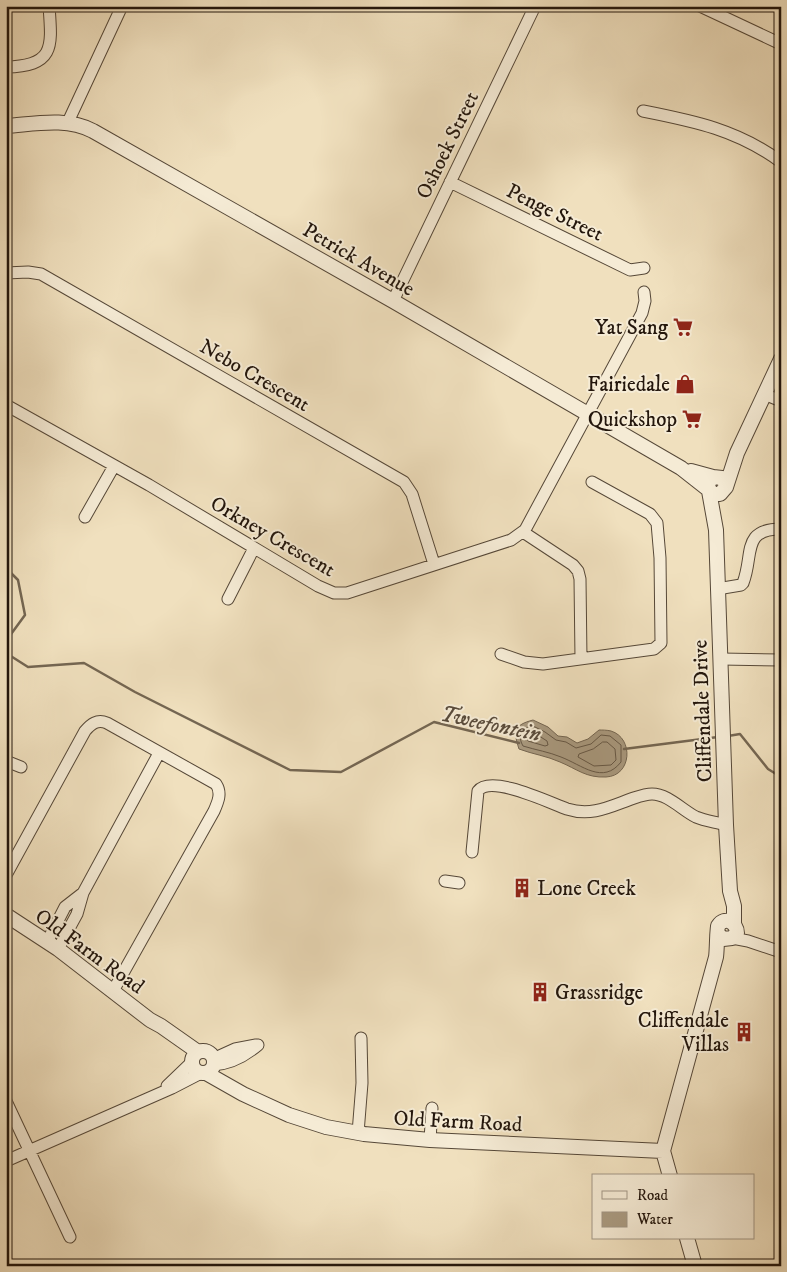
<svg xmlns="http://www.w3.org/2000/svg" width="787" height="1272" viewBox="0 0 787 1272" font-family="'IM FELL DW Pica',serif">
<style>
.water{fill:#aa9b81;stroke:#746652}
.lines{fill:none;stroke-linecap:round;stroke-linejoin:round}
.shore{stroke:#665846;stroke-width:1}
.stream{stroke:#746652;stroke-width:2.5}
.minor-casing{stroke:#564838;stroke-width:13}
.tertiary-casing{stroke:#564838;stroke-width:16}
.minor{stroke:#f5ebd5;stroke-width:11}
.tertiary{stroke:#f5ebd5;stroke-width:14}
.labels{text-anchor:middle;stroke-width:4;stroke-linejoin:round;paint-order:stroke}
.street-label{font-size:21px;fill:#23160c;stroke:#f5ebd5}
.poi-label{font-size:21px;fill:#23160c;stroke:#f5ebd5;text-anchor:end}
.water-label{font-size:22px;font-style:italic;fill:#594b3b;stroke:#f5ebd5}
</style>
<rect width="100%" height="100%" fill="#f0e0be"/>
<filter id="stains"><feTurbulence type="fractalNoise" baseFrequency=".004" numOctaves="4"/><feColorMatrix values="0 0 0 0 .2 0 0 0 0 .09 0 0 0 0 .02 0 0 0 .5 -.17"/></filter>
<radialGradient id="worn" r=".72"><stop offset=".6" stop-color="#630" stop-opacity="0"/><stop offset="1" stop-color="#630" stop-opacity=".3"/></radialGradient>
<!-- water -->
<path class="water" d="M533 720 548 727 558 736 567 737 577 743 588 739 599 730C602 730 607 730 611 731 634 738 632 776 606 777 586 778 577 769 560 762 547 756 532 754 519 749 513 731 514 725 533 720Z"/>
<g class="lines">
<!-- shore -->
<path class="shore" d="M533 726 545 732 556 740 566 742 576 748 591 744 601 735 610 736 621 745V762C603 785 582 765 561 757 549 752 536 750 523 746 517 735 521 728 533 726Z
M533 732 547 741 548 745 545 746 528 741 526 735Z
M603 742H607L615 749 616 760 611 765 594 766 578 757 579 754 593 749Z"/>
<!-- stream -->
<path class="stream" d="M6 568 18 580 25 615 6 641
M6 653 28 667 84 663 135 692 290 770 341 772 434 722 519 743
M728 736 740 734 768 769 781 777
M624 749 718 737"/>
<defs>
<path id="minor" d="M700 6 781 44
M6 67C55 66 52 47 49 6
M643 111C694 121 738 130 781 162
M68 122 122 6
M450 182 630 270 644 268
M6 273 28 272 41 274 404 482 412 494 434 564
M393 301 535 6
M764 394 781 401
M6 405 149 485 318 586 334 593H347L511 540 525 530 642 313 645 301 644 292
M85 517 114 466
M523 532 573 565 578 571 580 579 581 659
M717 589 741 585 743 583C754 555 741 529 781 529
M228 599 254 548
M501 654 524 662 543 664 654 649 661 643 660 558 657 523 650 514 592 482
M721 659 781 660
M6 761 21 767
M472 852 478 791C491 774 550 803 567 809 592 817 611 806 634 798 640 796 646 794 652 794 668 794 682 810 696 817 705 821 716 822 726 825
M6 875 85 731C91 724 97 719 107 723L216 784C222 793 218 802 214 811L113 991
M445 881 459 883
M732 938 748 941 781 952
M47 942 65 907 83 893
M58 949 77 914 83 893 159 753
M213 1059 235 1049 256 1045
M213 1065C231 1064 245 1056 258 1045
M167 1086 192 1062
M6 1101 70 1237
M358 1133 362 1083 361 1038
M430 1140 432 1108
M6 1161 172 1088 201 1073"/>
<path id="tertiary" d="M6 126C35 124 66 117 93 131L393 301 681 468 709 490
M691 471 713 477 722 478 725 483 726 487 720 494H714L709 490 708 483 713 477
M726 487 737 453 781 359
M709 491 716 530 726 825 730 891 734 906V923
M6 915 58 949 150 1020 161 1026 198 1052
M192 1062a11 11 0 1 1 22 0a11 11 0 1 1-22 0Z
M206 1073 243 1094 289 1115 326 1127 364 1134 430 1140 663 1151
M670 1176 663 1151 716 957C717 952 717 928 718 926 725 915 737 923 737 933L732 938 723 939 719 935
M687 1238 695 1266"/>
</defs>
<!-- minor casing -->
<use href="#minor" class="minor-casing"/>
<!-- tertiary casing -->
<use href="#tertiary" class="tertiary-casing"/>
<!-- minor -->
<use href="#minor" class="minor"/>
<!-- tertiary -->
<use href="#tertiary" class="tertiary"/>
</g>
<!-- icons -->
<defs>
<symbol id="supermarket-bare" viewBox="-9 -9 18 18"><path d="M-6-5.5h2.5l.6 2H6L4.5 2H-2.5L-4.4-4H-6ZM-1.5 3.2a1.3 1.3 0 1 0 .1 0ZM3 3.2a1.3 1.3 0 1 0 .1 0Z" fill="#8f2418" stroke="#f5ebd5" stroke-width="2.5" paint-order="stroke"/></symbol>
<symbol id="shop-bare" viewBox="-9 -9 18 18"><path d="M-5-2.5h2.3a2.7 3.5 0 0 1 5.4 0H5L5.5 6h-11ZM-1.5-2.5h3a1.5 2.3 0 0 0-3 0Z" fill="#8f2418" stroke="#f5ebd5" stroke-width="2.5" paint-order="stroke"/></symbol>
<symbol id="building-bare" viewBox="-9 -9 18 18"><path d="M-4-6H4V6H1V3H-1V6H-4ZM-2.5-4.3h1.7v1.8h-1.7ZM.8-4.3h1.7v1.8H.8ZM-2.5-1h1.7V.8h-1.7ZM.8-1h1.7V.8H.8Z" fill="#8f2418" stroke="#f5ebd5" stroke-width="2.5" paint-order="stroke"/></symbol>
</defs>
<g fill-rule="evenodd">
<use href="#supermarket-bare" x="669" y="313" width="28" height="28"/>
<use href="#shop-bare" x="671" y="370" width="28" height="28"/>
<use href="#supermarket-bare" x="678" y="405" width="28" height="28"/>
<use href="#building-bare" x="508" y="874" width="28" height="28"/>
<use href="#building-bare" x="526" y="978" width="28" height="28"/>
<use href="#building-bare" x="730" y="1018" width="28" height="28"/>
</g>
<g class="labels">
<!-- street labels -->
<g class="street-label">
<text transform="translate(447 145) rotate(-64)" y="7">Oshoek Street</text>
<text transform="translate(555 212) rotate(26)" y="7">Penge Street</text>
<text transform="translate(359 259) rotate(30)" y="7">Petrick Avenue</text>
<text transform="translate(255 375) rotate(30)" y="7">Nebo Crescent</text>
<text transform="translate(273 536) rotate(30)" y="7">Orkney Crescent</text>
<text transform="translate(702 711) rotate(-92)" y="7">Cliffendale Drive</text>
<text transform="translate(90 951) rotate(36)" y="7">Old Farm Road</text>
<text transform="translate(458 1121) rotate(3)" y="7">Old Farm Road</text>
</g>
<!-- poi labels -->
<g class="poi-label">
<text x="668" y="334">Yat Sang</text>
<text x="670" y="391">Fairiedale</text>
<text x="677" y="426">Quickshop</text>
<text x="537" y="895" text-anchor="start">Lone Creek</text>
<text x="555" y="999" text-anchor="start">Grassridge</text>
<text x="729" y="1027">Cliffendale<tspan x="729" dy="24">Villas</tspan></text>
</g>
<!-- water labels -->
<g class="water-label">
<text transform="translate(491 723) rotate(12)" y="8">Tweefontein</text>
</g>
</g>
<!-- margin -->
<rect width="787" height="1272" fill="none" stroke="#f0e0be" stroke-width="25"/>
<rect x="8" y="8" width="772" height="1257" fill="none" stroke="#23160c" stroke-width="2.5"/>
<rect x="12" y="12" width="762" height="1247" fill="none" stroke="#23160c"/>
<!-- legend -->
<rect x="592" y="1174" width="162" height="65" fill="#f5ebd5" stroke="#a19685"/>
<rect x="602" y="1191" width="25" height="8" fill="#f5ebd5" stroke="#a19685"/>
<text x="637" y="1200" font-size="15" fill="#23160c">Road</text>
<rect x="602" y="1212" width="25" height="15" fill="#aa9b81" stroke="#a19685"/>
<text x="637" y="1224" font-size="15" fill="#23160c">Water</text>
<rect width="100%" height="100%" filter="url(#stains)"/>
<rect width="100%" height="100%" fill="url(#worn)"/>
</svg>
